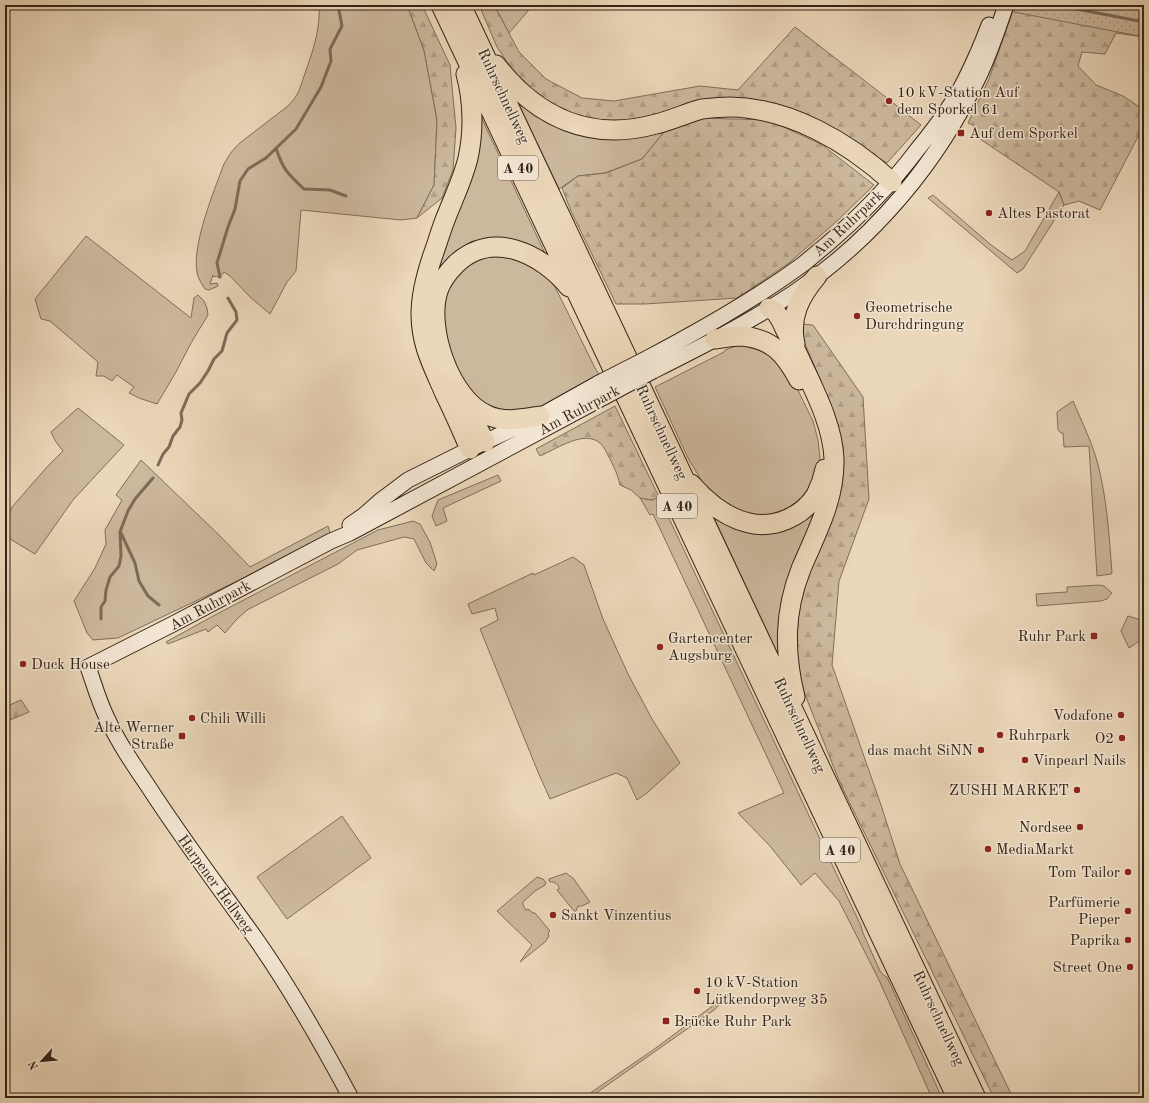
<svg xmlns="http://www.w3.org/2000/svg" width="1149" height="1103" viewBox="0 0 1149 1103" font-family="'Old Standard TT',serif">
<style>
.green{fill:#ccb89d;stroke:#806e5a}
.forest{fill:url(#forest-firs);stroke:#806e5a}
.park{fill:url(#park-dots);stroke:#806e5a}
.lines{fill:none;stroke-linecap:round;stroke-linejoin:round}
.stream{stroke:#7d6a57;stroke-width:3}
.secondary-casing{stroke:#342316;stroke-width:17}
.highway-casing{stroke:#342316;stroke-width:21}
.secondary{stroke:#f2e5d2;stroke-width:15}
.highway{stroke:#ebd7b9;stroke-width:19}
.secondary-bridge-casing{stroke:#342316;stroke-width:17;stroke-linecap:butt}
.secondary-bridge{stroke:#f2e5d2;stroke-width:15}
.poi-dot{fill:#8f2418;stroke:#f2e5d2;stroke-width:1.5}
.labels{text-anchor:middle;stroke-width:3;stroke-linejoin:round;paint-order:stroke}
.shield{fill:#f2e5d2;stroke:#6d5d4e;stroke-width:1}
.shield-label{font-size:14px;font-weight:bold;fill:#342316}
.poi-label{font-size:15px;fill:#342316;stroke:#f2e5d2;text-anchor:start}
.street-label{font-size:15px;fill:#342316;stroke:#f2e5d2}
</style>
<defs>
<pattern id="forest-firs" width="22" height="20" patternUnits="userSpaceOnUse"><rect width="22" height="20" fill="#ccb89d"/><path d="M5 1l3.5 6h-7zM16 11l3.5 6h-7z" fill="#b09e86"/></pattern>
<pattern id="park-dots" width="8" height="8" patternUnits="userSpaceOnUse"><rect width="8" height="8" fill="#ccb89d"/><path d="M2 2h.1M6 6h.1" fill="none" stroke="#b09e86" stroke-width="1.8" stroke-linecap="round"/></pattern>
</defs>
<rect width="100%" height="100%" fill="#ebd7b9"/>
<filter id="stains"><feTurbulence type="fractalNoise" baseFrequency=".005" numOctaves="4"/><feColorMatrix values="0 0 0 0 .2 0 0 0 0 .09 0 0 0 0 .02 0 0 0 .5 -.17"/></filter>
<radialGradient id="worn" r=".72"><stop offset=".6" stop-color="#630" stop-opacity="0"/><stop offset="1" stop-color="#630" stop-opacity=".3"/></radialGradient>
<!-- green -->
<path class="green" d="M319 5H407L424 50 437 120 434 185 417 218 401 220 301 210 296 271 287 282 270 314 250 297 230 276 224 272 219 278 217 276 214 277 213 275 210 284 217 283 218 286 209 290 205 289C201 283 198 278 197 272 192 244 214 191 224 164 229 155 233 149 241 142L288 106 295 98 299 91C308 63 321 35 319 5Z
M494 5H532L528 11 509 33Z
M511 89 665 131 642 159 605 173 578 176 559 189Z
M475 104 549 262 497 242 435 289 428 309Z
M1059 192 1064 205 1023 269 1017 273 928 198 933 195 990 244 1012 260 1025 251Z
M86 236 191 318 194 298 198 295 204 301 207 308 208 315 191 343 176 372 157 404 139 398 129 393 134 387 117 375 112 381 104 376H96L98 362 50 321 41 319 35 299Z
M509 254 543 272 555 287 563 303 595 368 600 376 535 410 505 415 470 397 446 349 443 295 465 264 473 259Z
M755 343 785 364 813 421 818 440 820 459 818 477 812 492 791 511 751 518 716 498 703 483 688 458 655 387 724 352 725 350 736 346Z
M1073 401C1081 420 1091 440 1097 461 1107 497 1109 535 1112 573L1111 574 1097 576 1089 446 1064 447 1063 433H1061L1058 430 1057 412Z
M78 408 124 445 73 500 35 554 5 536V520L7 519 12 507 47 467 63 451 56 442 51 432Z
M141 460 220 536 250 567 328 526 330 533 246 577 118 638 93 640 87 633 74 601 95 568 106 544 105 530 122 500 116 495Z
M498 475 501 481 443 508 447 521 436 526 432 516 438 500Z
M821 496 784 667 709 507 746 528Z
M659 497 861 926 863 933 880 971 883 975 887 977 942 1098H932L878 978 839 901 815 873 801 885 770 846 738 813 784 793 653 514 650 515 640 498 652 500Z
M413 521 420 524 430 542 437 564 434 571 426 563 414 539 404 537 357 550 338 564 247 610 236 620 225 633 217 625 208 632 206 629 168 644 166 642 215 615 378 530Z
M573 557 584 565 603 619 628 674 652 719 680 763 647 793 637 800 627 778 616 773 550 799 538 772 480 629 498 620 495 608 472 614 468 604 533 573 534 575Z
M1099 585 1104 586 1112 593 1107 599 1101 601 1037 606 1036 594 1067 592V587Z
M1128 616 1141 620V640L1129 648 1121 631Z
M342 816 371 858 287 919 257 877Z
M566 873 573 878 590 902 582 906H578L576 911H574L557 890 559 889C559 885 555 881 550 882L549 881V879Z
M537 877 543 879 546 883 545 885 535 891 523 902V905L526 910 528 909 533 913H535L550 931 548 933 549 936 545 942 520 962 532 945 497 911Z
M730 993 731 994 714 1010 589 1098H583L653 1050Z"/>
<!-- forest -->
<path class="forest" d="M407 5H422L450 65 456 128 453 170 442 198 417 218 434 185 437 120 424 50Z
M479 5H494L519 52 546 79 582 98 614 101 700 86 738 90 795 27 887 98 885 101 890 104 892 102 921 125 887 163 811 118 756 101 638 123 591 121 549 104 527 87 511 68 497 47Z
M1015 5 1144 37 1116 33 1105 54 1082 52 1078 66 1096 85 1123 96 1144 110V125L1100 210 1079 201 1064 205 1059 192 977 137 973 125 968 123 989 79Z
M702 118 768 120 821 144 874 185 837 221 789 263 737 298 645 304H616L571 211 562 188 578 176 606 173 642 159 665 131Z
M802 324 813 325 863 397 869 499 839 581 832 665 881 805 900 864 1013 1098H994L840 783 802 687 793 636 800 598 838 488 821 381 804 342Z
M615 406 659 497 652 500 640 498 631 490 620 485C618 475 614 467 610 459 606 452 603 443 595 440 579 433 554 450 540 456L536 449Z
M21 700 29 712 5 722V707Z"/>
<!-- park -->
<path class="park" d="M1015 5H1144V37L1014 12Z"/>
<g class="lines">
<!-- stream -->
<path class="stream" d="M1056 5 1144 22
M276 148C283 170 288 174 304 189L330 190 346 196
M220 277 217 263 228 227 235 209 240 181 248 169 266 158 296 129 321 87 331 61 330 49 342 26 338 5
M158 465 163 454 169 447 173 436 180 427 182 420 181 413 189 394 200 383 208 371 214 359 222 351 227 333 237 320 236 312 228 298
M121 533 135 563 139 581 148 596 159 605
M101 619V607L105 601 106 590 110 577 119 566 121 556 120 532 128 511 135 499 153 478
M800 1098 804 1095"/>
<defs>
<path id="secondary" d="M646 359C699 331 751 302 799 267 808 261 816 253 825 246 859 217 890 186 917 150 935 128 952 106 965 80 974 62 982 44 989 25
M653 371C701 347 750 322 795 292 875 238 938 162 979 76 990 53 998 29 1006 5
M350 525 363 516 380 501 408 480 470 449 540 416 599 383
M351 1098C322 1044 293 992 258 942 221 890 182 839 148 786 133 764 118 742 107 718 99 702 94 684 88 667L173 624 331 541 350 533 606 396"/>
<path id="highway" d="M441 5 957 1098
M461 5 976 1098
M496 65C537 118 591 142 656 124 672 120 687 113 702 109 711 108 721 107 730 107 790 108 848 142 892 182
M466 74C473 100 474 131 468 158 463 179 453 199 445 220 441 230 438 241 434 252 427 272 421 292 421 314 421 345 433 366 445 394 454 412 462 431 470 449
M769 308C772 310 775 311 777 314 780 318 783 324 785 329 792 342 798 355 804 368 817 396 833 428 834 459 835 500 816 533 801 569 784 612 784 652 795 697
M715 339C723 338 732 336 740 336 772 338 785 354 799 380
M795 344C789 317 800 296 817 276
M464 401 485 442
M540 416C522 419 504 423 487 415 450 399 426 328 438 291 441 281 449 271 456 264 492 229 542 254 569 287
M691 484C706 501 726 518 749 523 774 529 802 517 816 495 820 487 823 479 825 469"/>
</defs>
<!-- secondary casing -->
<use href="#secondary" class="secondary-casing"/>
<!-- highway casing -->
<use href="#highway" class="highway-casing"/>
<!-- secondary -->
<use href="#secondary" class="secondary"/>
<!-- highway -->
<use href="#highway" class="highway"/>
<defs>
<path id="secondary-bridge" d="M599 383 646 359
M606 396 653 371"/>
</defs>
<!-- secondary-bridge casing -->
<use href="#secondary-bridge" class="secondary-bridge-casing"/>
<!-- secondary-bridge -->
<use href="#secondary-bridge" class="secondary-bridge"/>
</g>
<!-- markers -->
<g class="poi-dot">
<circle cx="889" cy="101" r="4"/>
<rect x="957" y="129" width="8" height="8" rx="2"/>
<circle cx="989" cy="213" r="4"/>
<circle cx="857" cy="316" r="4"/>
<rect x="1090" y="632" width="8" height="8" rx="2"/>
<circle cx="660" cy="647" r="4"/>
<circle cx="23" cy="664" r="4"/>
<circle cx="1121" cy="715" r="4"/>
<circle cx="192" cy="718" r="4"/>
<circle cx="1000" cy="735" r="4"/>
<rect x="178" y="732" width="8" height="8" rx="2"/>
<circle cx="1122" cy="738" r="4"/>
<circle cx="981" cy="750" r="4"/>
<circle cx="1025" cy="760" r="4"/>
<circle cx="1077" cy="790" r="4"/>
<circle cx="1080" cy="827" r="4"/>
<circle cx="988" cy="849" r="4"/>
<circle cx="1128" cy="872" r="4"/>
<circle cx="1128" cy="911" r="4"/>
<circle cx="553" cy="915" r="4"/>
<circle cx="1128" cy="940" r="4"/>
<circle cx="1130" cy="967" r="4"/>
<circle cx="697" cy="991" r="4"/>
<rect x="662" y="1017" width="8" height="8" rx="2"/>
</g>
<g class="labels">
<!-- shield labels -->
<g class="shield">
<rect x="498" y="156" width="40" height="24" rx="3"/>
<rect x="657" y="494" width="40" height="24" rx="3"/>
<rect x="820" y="838" width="40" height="24" rx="3"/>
</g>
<g class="shield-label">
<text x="518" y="173">A 40</text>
<text x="677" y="511">A 40</text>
<text x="840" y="855">A 40</text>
</g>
<!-- poi labels -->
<g class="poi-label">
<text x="897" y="97">10 kV-Station Auf<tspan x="897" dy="17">dem Sporkel 61</tspan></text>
<text x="969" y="138">Auf dem Sporkel</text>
<text x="997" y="218">Altes Pastorat</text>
<text x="865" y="312">Geometrische<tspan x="865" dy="17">Durchdringung</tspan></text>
<text x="1086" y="641" text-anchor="end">Ruhr Park</text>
<text x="668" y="643">Gartencenter<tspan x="668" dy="17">Augsburg</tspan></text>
<text x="31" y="669">Duck House</text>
<text x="1113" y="720" text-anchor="end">Vodafone</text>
<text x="200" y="723">Chili Willi</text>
<text x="174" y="732" text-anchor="end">Alte Werner<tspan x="174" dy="17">Straße</tspan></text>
<text x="1008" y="740">Ruhrpark</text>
<text x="1114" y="743" text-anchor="end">O2</text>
<text x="973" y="755" text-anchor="end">das macht SiNN</text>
<text x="1033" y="765">Vinpearl Nails</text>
<text x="1069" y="795" text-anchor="end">ZUSHI MARKET</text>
<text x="1072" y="832" text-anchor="end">Nordsee</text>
<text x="996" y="854">MediaMarkt</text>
<text x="1120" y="877" text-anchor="end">Tom Tailor</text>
<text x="1120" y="907" text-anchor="end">Parfümerie<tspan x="1120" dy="17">Pieper</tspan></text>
<text x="561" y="920">Sankt Vinzentius</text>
<text x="1120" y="945" text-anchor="end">Paprika</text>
<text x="1122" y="972" text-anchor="end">Street One</text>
<text x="705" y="987">10 kV-Station<tspan x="705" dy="17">Lütkendorpweg 35</tspan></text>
<text x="674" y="1026">Brücke Ruhr Park</text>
</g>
<!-- street labels -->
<g class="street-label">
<text transform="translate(504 96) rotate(65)" y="5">Ruhrschnellweg</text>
<text transform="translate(848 223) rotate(-43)" y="5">Am Ruhrpark</text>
<text transform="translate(579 410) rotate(-28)" y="5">Am Ruhrpark</text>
<text transform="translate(662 432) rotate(65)" y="5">Ruhrschnellweg</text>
<text transform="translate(210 605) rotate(-28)" y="5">Am Ruhrpark</text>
<text transform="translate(800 725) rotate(65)" y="5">Ruhrschnellweg</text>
<text transform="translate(216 884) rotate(54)" y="5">Harpener Hellweg</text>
<text transform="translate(939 1018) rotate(65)" y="5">Ruhrschnellweg</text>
</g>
</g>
<!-- margin -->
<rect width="1149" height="1103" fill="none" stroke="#ebd7b9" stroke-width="20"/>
<rect x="6" y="6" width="1137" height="1091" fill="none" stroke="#342316" stroke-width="2"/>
<rect x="10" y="10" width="1129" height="1083" fill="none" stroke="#342316"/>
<!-- north arrow -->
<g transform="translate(42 1061) rotate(243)" stroke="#f2e5d2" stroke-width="3" paint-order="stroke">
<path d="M0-3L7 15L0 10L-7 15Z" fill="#342316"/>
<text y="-6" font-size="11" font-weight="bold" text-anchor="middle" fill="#342316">N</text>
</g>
<rect width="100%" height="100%" filter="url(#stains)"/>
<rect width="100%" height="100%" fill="url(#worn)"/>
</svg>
